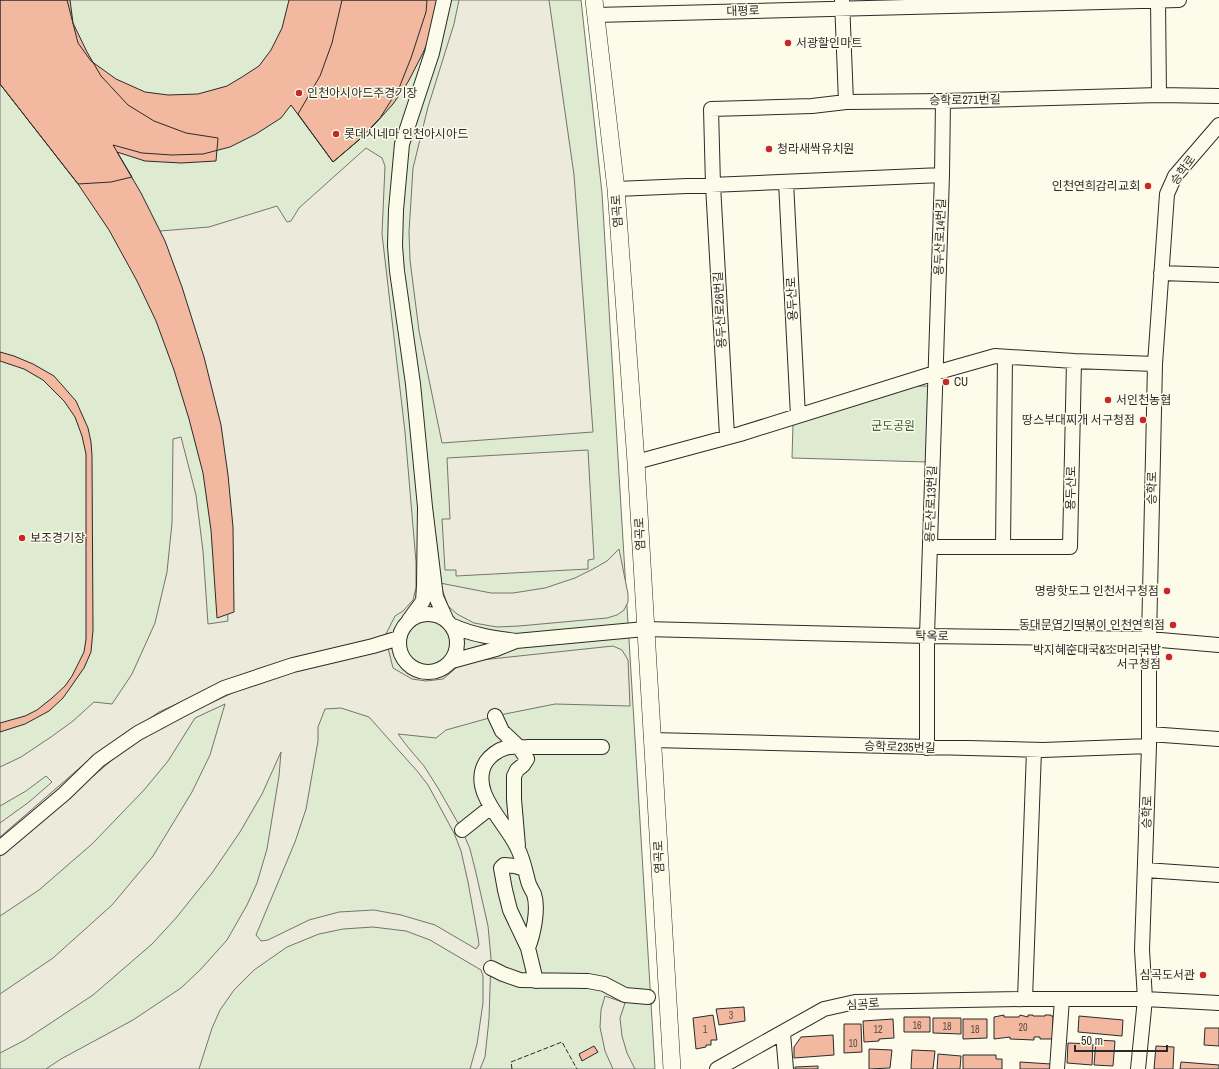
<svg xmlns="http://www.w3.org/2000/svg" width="1219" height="1069" viewBox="0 0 1219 1069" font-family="'Archivo Narrow','Noto Sans KR',sans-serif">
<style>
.green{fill:#deebd1;stroke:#74746e}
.parking{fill:#eceadb;stroke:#74746e;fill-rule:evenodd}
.building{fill:#f2b8a0;stroke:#2b2b2b}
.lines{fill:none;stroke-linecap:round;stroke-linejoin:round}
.minor-casing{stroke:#2b2b2b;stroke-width:16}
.major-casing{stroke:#2b2b2b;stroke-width:18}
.minor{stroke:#fdfbea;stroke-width:14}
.major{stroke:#fdfbea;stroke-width:17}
.fence{stroke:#2b2b2b;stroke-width:1;stroke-dasharray:5 2;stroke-linecap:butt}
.poi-dot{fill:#c62828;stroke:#fdfbea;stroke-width:1.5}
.labels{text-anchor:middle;stroke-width:3;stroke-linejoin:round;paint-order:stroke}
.number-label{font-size:10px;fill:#5d4e48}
.street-label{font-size:12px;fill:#2b2b2b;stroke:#fdfbea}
.poi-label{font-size:12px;fill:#2b2b2b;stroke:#fdfbea;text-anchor:start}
.park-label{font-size:12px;fill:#34623c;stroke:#fdfbea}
</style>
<rect width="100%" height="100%" fill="#fdfbea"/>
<!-- green -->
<path class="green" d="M0 0H581L602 193 655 1069H0Z
M908 386H929L927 462 792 458 793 424Z"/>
<!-- parking -->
<path class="parking" d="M459 0H549L574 175 593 432 442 443 419 331 410 260 409 232 413 168 428 107 454 24Z
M366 148 382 158 385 166 382 234 405 432 416 562V588L413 600 403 611 395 616 386 634 381 638 268 666 254 671 220 684 159 712 143 723 83 765 0 837V823L29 802 52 782 46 776 26 791 0 806V767L21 757 51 737 73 721 94 702 112 704 132 674 155 623 167 572 172 523 173 439 181 437 196 495 203 551 208 624 228 621 223 535 160 231 209 227 277 206 287 222 291 221 299 208Z
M588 450 594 559 588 560V569L456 576V570H445L442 519H450L447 458Z
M619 549 628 594V602L624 610 617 615 607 618 519 626 497 627 474 623 457 614 448 606 440 583 491 593H513L545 588 575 578 593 569 607 561Z
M613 646 622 650 628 660 630 706 555 704 500 715 446 730 436 738 398 734 407 746 424 766 438 788 462 830 470 849 476 873 488 926 491 958 489 1019 485 1057 480 1069H470L477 1044 483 1003V976L481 970 430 940 406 931 373 927 343 929 319 934 287 947 254 970 234 990 220 1010 212 1028 199 1069H46L61 1059 133 1020 181 988 201 969 227 940 247 905 257 883 267 849 279 776 281 752 262 794 240 832 212 873 176 918 152 944 93 995 25 1040 0 1053V994L53 958 112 905 153 856 192 792 210 755 225 704 195 718 168 761 144 790 92 844 39 890 0 916V856L126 748 187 714 267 677 388 648 393 668 412 679 426 681 443 679 462 663 472 661ZM341 708 369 717 418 772 428 785 454 833 461 851 468 882 478 937 479 945 476 949 435 925 401 915 374 910 339 912 309 920 268 940 261 941 256 935 295 842 306 809 318 741V727L325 709Z
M605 996 625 1003 620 1018 622 1036 627 1053 635 1069H613L605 1051 600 1027 601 1010Z"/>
<!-- building -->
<path class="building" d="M0 0H67L78 43 91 61 116 79 145 92 168 95 198 94 227 86 242 77 259 66 271 50 282 28 289 0H427L426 12 411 58 399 88 380 118 360 139 333 162 291 105 281 118 256 134 230 147 203 154 172 155 142 153 113 145 132 177 111 182 78 184 0 84Z
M0 0H70L73 23 87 52 101 76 128 105 154 121 186 133 218 138 216 161 181 163 145 161 117 152 141 193 165 241 182 287 204 357 221 425 228 475 233 527 234 612 217 618 211 530 203 473 189 419 174 370 156 321 137 281 109 230 78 184 0 84Z
M342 0H440L431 34 423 53 408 82 400 94 393 104 375 124 360 139 333 162 298 114 320 76 332 43Z
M0 352 14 356 33 364 54 376 76 401 88 428 91 442 92 456 93 630 91 652 84 668 63 698 49 711 25 724 0 732V723L25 716 37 710 52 698 65 686 72 676 84 652 86 639V454L82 436 75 417 64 401 43 380 24 369 0 361Z
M744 1007 745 1021 719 1025 716 1009Z
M713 1015 717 1040H711V1045H706V1047L696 1049 693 1018Z
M1004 1015V1017H1019L1020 1015 1028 1017V1015H1033V1016H1045V1015H1051V1016H1053V1039H1040V1037H1034V1040L1010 1039V1037L994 1039V1017Z
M1079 1016 1123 1020 1122 1036 1078 1032Z
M904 1017H930V1032H904Z
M933 1018H961V1034L933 1033Z
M893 1019 894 1038 879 1039V1041L864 1042 863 1021Z
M963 1019H987V1038L963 1039Z
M844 1024H861L862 1052 844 1053Z
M1205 1028H1219V1046L1204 1045Z
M833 1035 834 1055 794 1058V1047L801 1037Z
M1096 1040 1115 1041 1113 1066 1094 1065Z
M1068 1043 1093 1044 1092 1065 1067 1063Z
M594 1046 598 1052 582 1061 579 1054Z
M1156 1046 1174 1047 1173 1069H1154Z
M869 1049 892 1050 890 1068 869 1069Z
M912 1050 935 1051 933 1069H911Z
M938 1054 961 1056 960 1069H937Z
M963 1055H996V1059H1002V1069H963Z
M1020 1062 1051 1064 1050 1069H1020Z
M1181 1062 1219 1065V1069H1180Z
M818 1066V1069H795V1067Z"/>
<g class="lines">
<defs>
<path id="minor" d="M842 0 846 102
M1158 0 1159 95
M595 15 1179 0
M786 182 798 416
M616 189 942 175
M1161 273 1219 275
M727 436 713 185 711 109 812 106 846 102 943 101 1159 95 1219 96
M636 462 740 434 935 373 995 356 1074 361 1155 364
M425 507 413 384 397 271 395 246 396 210 402 144 432 53 444 0
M930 547H1070L1074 361
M1003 547 1005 357
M399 643a29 29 0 1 1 58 0a29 29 0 1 1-58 0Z
M409 620 423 601 424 586 425 507 436 597 446 619
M516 641 645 629 927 636 1149 639 1219 645
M452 661 496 649 516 641C494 638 473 635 453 626
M495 716 502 731 519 747 527 759 523 765 517 770 514 776V799L518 846
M1149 734 1219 739
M652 740 1043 750 1149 746
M927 748V636L942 175 943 101
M462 830 491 807
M0 848 64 794 99 760 138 733 183 709 224 688 293 665 373 646 399 638
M525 869 515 866 504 865 501 868 505 890 510 910 528 948 536 981
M1145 870 1219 875
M528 948C533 935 539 909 534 894 532 890 529 886 528 881 525 870 523 859 518 849 507 823 468 792 486 762 490 756 498 750 505 748 513 745 521 748 529 747 553 747 577 747 602 747
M491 968 503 974 520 980 588 981 604 984 625 995 648 997
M1025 999 1034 750
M783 1033 786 1069
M717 1069 824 1009 855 1002 1025 999H1145L1219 1003
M1057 1069 1062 999
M1138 1069 1145 999 1142 950 1149 746V639L1155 364 1167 194 1175 176 1219 125"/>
<path id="major" d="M594 0 616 189 636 462 672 1069"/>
</defs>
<!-- minor casing -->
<use href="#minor" class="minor-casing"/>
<!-- major casing -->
<use href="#major" class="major-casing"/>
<!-- minor -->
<use href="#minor" class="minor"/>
<!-- major -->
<use href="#major" class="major"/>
<!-- fence -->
<path class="fence" d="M512 1069 511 1062 562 1042 577 1069"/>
</g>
<!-- markers -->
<g class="poi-dot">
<circle cx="788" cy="43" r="4"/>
<circle cx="299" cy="93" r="4"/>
<circle cx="336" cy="134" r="4"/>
<circle cx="769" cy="149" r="4"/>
<circle cx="1148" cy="186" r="4"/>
<circle cx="946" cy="382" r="4"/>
<circle cx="1108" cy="400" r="4"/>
<circle cx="1143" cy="420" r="4"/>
<circle cx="22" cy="538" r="4"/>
<circle cx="1167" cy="591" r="4"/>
<circle cx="1173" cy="625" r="4"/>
<circle cx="1169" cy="657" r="4"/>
<circle cx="1203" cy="975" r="4"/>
</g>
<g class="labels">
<!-- number labels -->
<g class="number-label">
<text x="731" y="1019">3</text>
<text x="917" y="1029">16</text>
<text x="947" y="1030">18</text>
<text x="1023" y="1031">20</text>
<text x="705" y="1033">1</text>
<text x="878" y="1033">12</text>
<text x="975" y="1033">18</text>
<text x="853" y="1047">10</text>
</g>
<!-- street labels -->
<g class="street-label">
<text transform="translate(743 11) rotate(-2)" y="4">대평로</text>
<text transform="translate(965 100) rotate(-1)" y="4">승학로271번길</text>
<text transform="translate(1183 170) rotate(-54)" y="4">승학로</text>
<text transform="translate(617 211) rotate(-94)" y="4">염곡로</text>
<text transform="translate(940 237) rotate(-88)" y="4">용두산로14번길</text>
<text transform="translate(792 299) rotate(-93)" y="4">용두산로</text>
<text transform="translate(720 310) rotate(-93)" y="4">용두산로26번길</text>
<text transform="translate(1071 488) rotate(-89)" y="4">용두산로</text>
<text transform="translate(1152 488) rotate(-89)" y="4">승학로</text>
<text transform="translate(931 504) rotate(-88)" y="4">용두산로13번길</text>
<text transform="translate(640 534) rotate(-93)" y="4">염곡로</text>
<text transform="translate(932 636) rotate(1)" y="4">탁옥로</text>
<text transform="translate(900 747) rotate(2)" y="4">승학로235번길</text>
<text transform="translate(1147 812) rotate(-88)" y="4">승학로</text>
<text transform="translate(659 857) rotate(-93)" y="4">염곡로</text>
<text transform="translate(863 1004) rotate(-5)" y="4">심곡로</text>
</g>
<!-- poi labels -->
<g class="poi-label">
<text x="796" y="47">서광할인마트</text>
<text x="307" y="97">인천아시아드주경기장</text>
<text x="344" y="138">롯데시네마 인천아시아드</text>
<text x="777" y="153">청라새싹유치원</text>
<text x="1140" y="190" text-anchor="end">인천연희감리교회</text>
<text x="954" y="386">CU</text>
<text x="1116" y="404">서인천농협</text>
<text x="1135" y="424" text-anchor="end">땅스부대찌개 서구청점</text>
<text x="30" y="542">보조경기장</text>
<text x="1159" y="595" text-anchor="end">명랑핫도그 인천서구청점</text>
<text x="1165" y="629" text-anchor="end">동대문엽기떡볶이 인천연희점</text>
<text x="1161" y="654" text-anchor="end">박지혜순대국&amp;소머리국밥<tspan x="1161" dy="14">서구청점</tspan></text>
<text x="1195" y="979" text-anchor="end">심곡도서관</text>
</g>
<!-- park labels -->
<g class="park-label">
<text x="893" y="430">군도공원</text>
</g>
</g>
<!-- scale -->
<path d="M1075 1045v6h92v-6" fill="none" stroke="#2b2b2b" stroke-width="2"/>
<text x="1081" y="1045" font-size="12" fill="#2b2b2b" stroke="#fdfbea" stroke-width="3" paint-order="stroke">50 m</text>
</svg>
